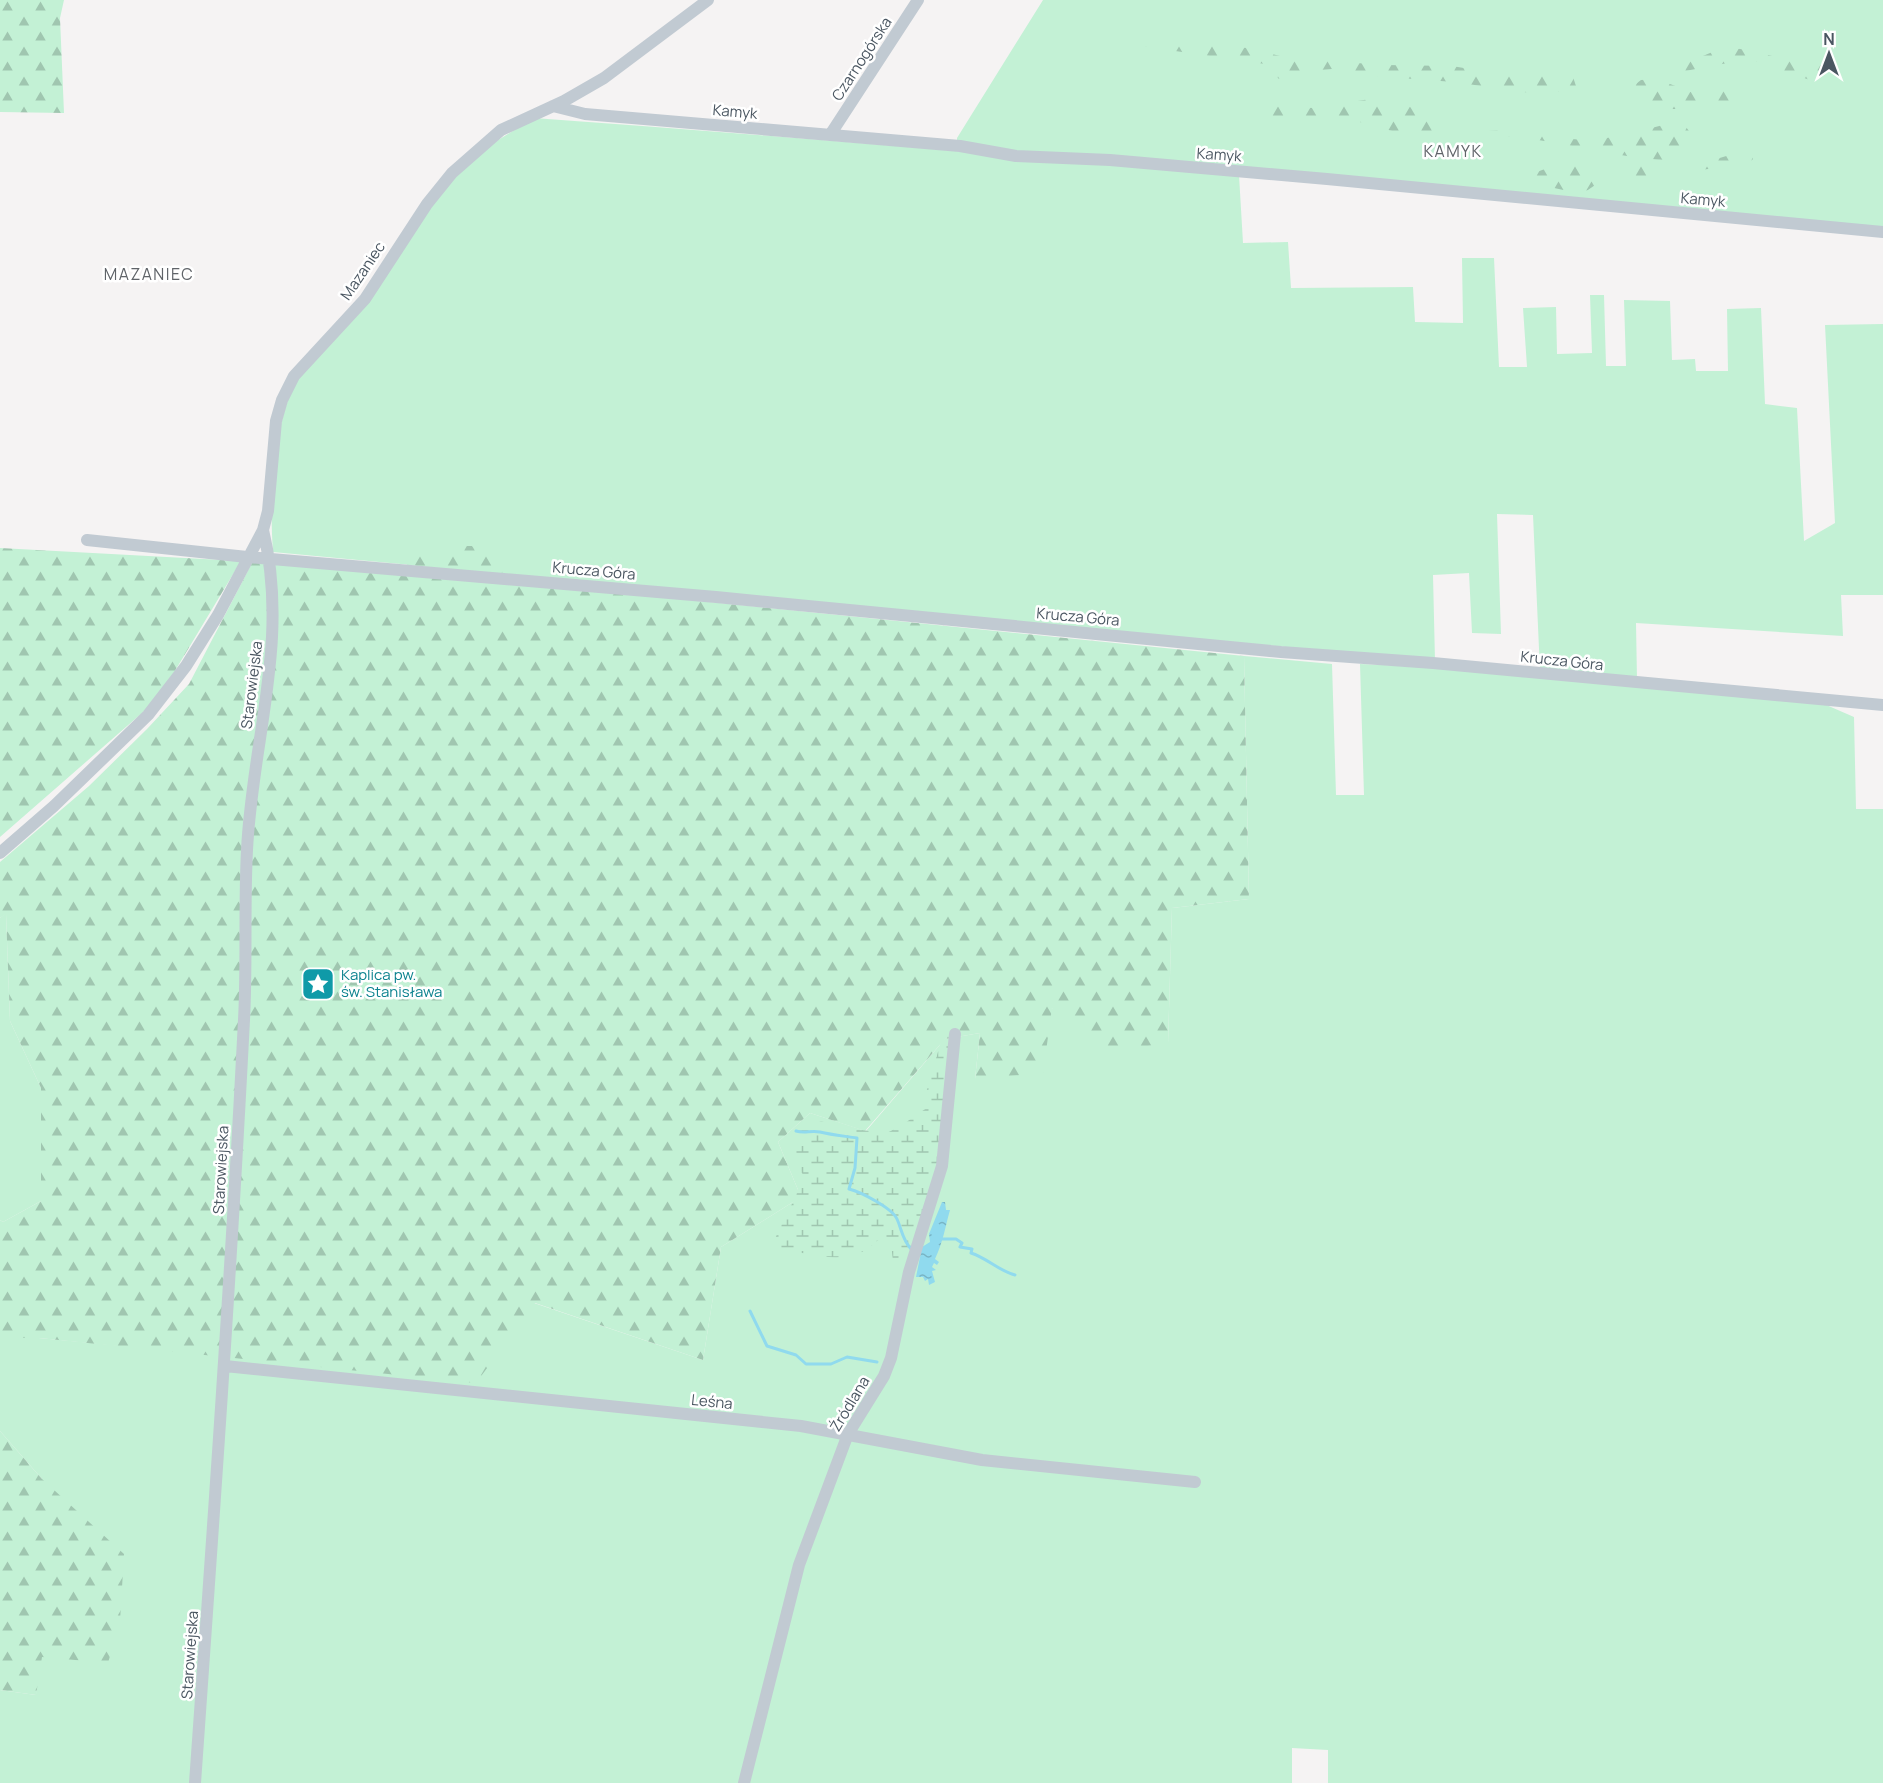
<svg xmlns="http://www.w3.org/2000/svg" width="1883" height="1783" viewBox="0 0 1883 1783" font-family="Manrope,sans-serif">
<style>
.green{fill:#c3f1d5}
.forest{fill:url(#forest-firs)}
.wetland{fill:url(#wetland-marsh)}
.water{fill:url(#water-ripples)}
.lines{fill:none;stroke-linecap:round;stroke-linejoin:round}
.stream{stroke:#90daee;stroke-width:3}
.minor{stroke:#c1cad2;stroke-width:12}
.labels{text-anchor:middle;stroke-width:5;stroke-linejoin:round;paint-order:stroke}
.street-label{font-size:15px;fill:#4a5661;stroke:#fff}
.culture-label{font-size:15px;fill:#0d838f;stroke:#fff;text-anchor:start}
.neighbourhood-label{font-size:16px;letter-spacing:1.5px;fill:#5f6368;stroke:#fff}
</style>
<defs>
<pattern id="forest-firs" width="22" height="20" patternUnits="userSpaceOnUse" patternTransform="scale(1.5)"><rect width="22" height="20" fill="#c3f1d5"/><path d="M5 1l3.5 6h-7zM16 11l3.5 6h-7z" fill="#a0c6b0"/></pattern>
<pattern id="wetland-marsh" width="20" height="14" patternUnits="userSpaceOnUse" patternTransform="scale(1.5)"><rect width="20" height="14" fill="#c3f1d5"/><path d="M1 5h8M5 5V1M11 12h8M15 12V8" fill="none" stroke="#a0c6b0"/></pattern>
<pattern id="water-ripples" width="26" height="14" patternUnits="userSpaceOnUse" patternTransform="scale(1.5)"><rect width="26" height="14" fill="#90daee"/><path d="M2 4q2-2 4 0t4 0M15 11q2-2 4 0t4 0" fill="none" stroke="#78b4c4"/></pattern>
</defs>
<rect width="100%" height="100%" fill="#f5f3f3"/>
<!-- green -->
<path class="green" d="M1043 0H1883V227L1017 152 957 143V138Z
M534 118C769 135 1004 155 1239 175L1243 243 1288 242 1291 288 1413 287 1415 322 1463 323 1462 258H1494L1499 367H1527L1523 308 1556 307 1557 354 1592 353 1590 295H1604L1606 366H1626L1624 300 1670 301 1672 360 1695 359 1696 371H1728L1727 309 1761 308 1765 404 1797 408 1804 541 1835 523 1825 325 1883 324V595H1841L1843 636 1636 623 1637 680 1540 671 1533 515 1497 514 1501 634 1472 633 1469 573 1433 575 1435 661 273 552C269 495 273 429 297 377L457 173 490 145Z
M1244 656 1332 664 1336 795H1364L1360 664 1432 667 1824 704 1854 717 1856 809H1883V1783H1328V1750L1292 1748V1783H0V1690L36 1695 42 1479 0 1431V1338H39L219 1355 534 1303 703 1360 721 1247 801 1197 778 1142 810 1113 866 1131 945 1039 980 1033 975 1079 1052 1008 1168 1043 1172 908 1249 899Z
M6 913 10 1021 41 1088V1201L3 1222 0 1220V918Z"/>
<!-- forest -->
<path class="forest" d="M0 0H64L60 18 64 113 0 112Z
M1139 41 1248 48 1288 58 1385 65 1452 66 1499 74 1562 72 1573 77 1576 86 1566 91 1537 94 1454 82 1361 75 1332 69 1305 71 1279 79 1265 64 1127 44Z
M1722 48C1746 47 1764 55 1787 59 1807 63 1825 63 1842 74L1810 80 1749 59 1685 71 1686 63Z
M1657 79 1691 92 1739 86 1746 96 1744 103C1731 104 1719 103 1706 105 1671 110 1657 115 1628 90L1641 80Z
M1370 99C1403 105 1426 106 1450 132L1429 135 1403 134 1349 119 1279 120 1256 112 1271 106 1314 108Z
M1663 125 1686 127 1694 138 1684 156 1678 160C1612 161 1548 133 1482 137L1476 133C1508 126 1540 136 1572 139 1603 142 1634 133 1663 125Z
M1743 151 1752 152 1753 159 1748 164 1700 170 1703 163Z
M1578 162 1601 181 1582 194 1531 183 1523 177 1561 163Z
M1629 165 1651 166 1660 172 1657 179C1642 183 1631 183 1617 175L1621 169Z
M457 546H472L503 567 502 574 407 565 406 560C418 551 429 555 442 558Z
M0 548 241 561 158 699 0 837Z
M293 560 1244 656 1249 899 1172 908 1168 1043 1100 1053 1052 1008 1043 1073 975 1079 980 1033 945 1039 865 1131 810 1113 778 1142 801 1197 721 1247 703 1360 535 1303 476 1383 39 1338H0V1220L3 1222 41 1201V1088L10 1021 6 914 0 918V862L89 786 147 729 189 684 252 563Z
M0 1431 42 1479 124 1554 120 1621 108 1663 42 1657 36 1695 0 1690Z"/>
<!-- wetland -->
<path class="wetland" d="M942 1038 951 1042 940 1164 907 1265 893 1261 891 1244 878 1240C848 1272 808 1250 771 1249 780 1223 796 1202 803 1175L792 1153 796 1131 804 1130 821 1121 825 1122 822 1133 834 1137C846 1128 867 1128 880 1135 899 1130 913 1116 930 1106L926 1093Z"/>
<!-- water -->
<path class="water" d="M942 1202H945L946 1210H950C945 1228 943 1242 935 1259L939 1262 937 1265 934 1263 932 1267 936 1270 932 1271 935 1282 929 1285 928 1279 925 1281 923 1277H916L922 1247 930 1242 929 1234Z"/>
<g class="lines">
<!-- stream -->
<path class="stream" d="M796 1131C805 1134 810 1130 820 1132 832 1135 844 1136 857 1138L855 1168 849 1189C861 1192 892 1208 897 1219 902 1230 902 1239 911 1249
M941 1239H956L962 1243 960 1247 972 1249 971 1253C987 1258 999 1271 1015 1275
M750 1311 767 1346 796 1355 806 1364H831L847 1357 877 1362"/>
<!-- minor -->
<path class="minor" d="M553 106 585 114 960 146 1016 156 1110 160 1327 179 1883 232
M830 135 918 0
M87 540 247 557 716 597 1281 652 1433 663 1883 705
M0 853 54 806 148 715 186 666 218 615 263 530 268 511 276 421 282 400 294 376 365 299 427 204 452 173 501 130 564 101 604 78 708 0
M225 1366 801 1426 982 1460 1195 1482
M195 1783C213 1529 231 1275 244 1020 247 963 244 906 247 850 252 741 290 640 263 530
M744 1783 799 1565 848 1434 884 1376 891 1358 909 1272 942 1166 955 1034"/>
</g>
<!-- icons -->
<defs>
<symbol id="sight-square" viewBox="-11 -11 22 22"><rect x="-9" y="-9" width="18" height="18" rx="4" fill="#0f9aa8" stroke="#fff"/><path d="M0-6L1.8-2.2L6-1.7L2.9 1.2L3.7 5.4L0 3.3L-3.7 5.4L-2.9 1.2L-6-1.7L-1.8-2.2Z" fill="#fff"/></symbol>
</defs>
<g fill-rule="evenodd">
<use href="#sight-square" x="299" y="965" width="38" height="38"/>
</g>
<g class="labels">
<!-- street labels -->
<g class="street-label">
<text transform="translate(862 59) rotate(-57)" y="5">Czarnogórska</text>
<text transform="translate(735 112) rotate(5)" y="5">Kamyk</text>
<text transform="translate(1219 155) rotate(4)" y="5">Kamyk</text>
<text transform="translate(1703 200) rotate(5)" y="5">Kamyk</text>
<text transform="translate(363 271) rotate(-56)" y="5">Mazaniec</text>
<text transform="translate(594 571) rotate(5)" y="5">Krucza Góra</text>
<text transform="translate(1078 617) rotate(5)" y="5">Krucza Góra</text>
<text transform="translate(1562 661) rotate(6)" y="5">Krucza Góra</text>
<text transform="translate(252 685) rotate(-83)" y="5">Starowiejska</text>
<text transform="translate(221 1170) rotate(-87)" y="5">Starowiejska</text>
<text transform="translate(712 1402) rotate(6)" y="5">Leśna</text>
<text transform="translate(850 1404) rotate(-59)" y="5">Źródlana</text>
<text transform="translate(190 1655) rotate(-86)" y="5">Starowiejska</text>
</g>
<!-- culture labels -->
<g class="culture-label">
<text x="341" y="980">Kaplica pw.<tspan x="341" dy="17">św. Stanisława</tspan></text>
</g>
<!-- neighbourhood labels -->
<g class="neighbourhood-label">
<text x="1453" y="157">KAMYK</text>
<text x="149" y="280">MAZANIEC</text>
</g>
</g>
<!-- north arrow -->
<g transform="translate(1829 54)" stroke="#ffffff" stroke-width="4.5" paint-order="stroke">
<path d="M0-4.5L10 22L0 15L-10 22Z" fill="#4a5661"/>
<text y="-9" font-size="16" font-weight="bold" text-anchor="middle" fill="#4a5661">N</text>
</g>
</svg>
